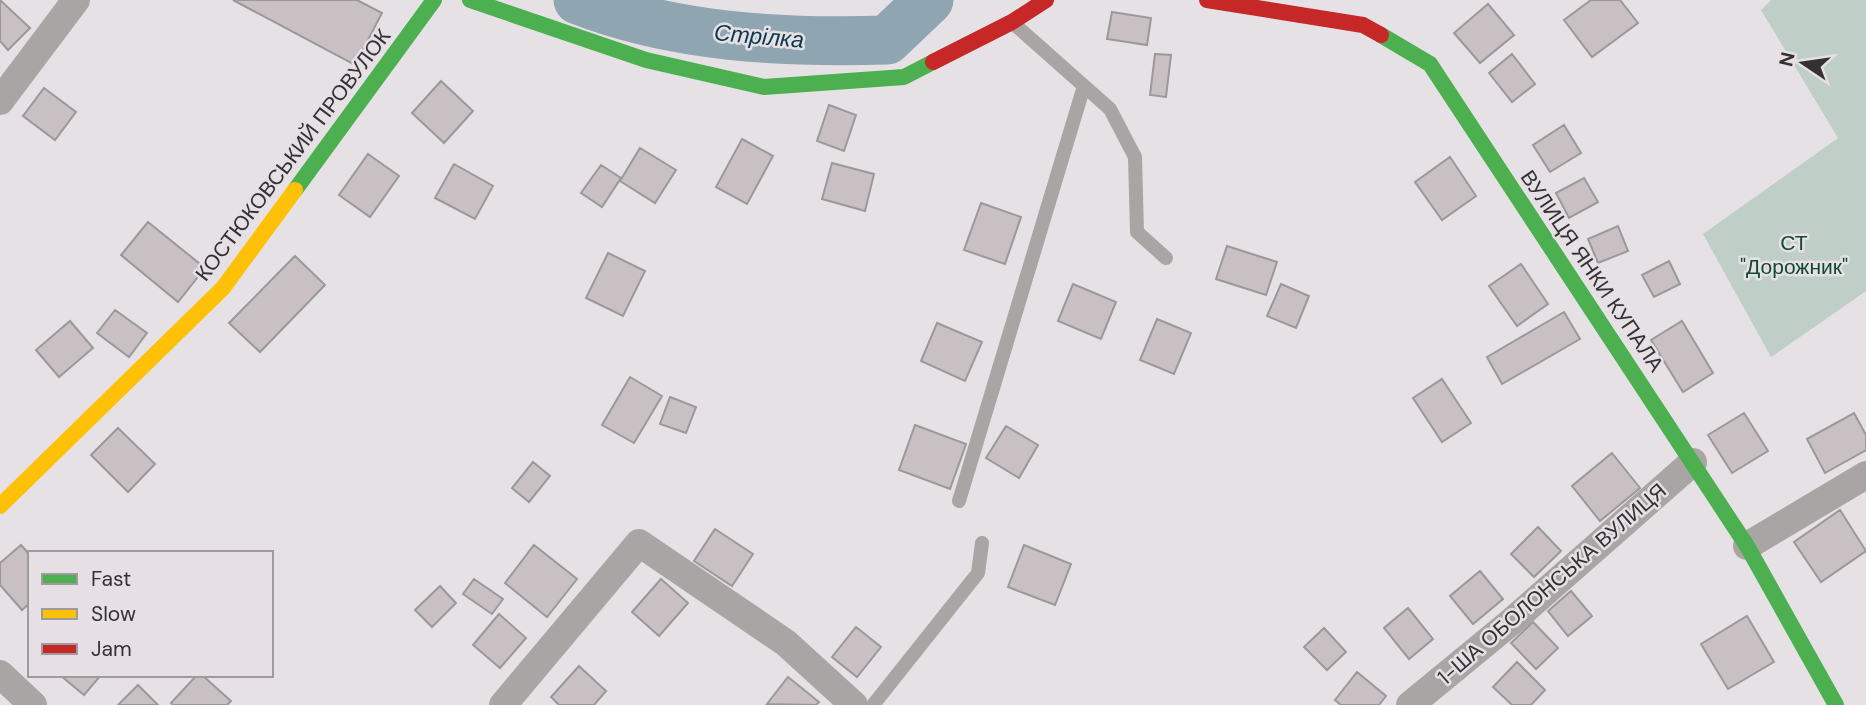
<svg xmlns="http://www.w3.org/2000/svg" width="1866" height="705" viewBox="0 0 1866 705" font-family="'DM Sans',sans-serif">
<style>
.green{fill:#bfcec6}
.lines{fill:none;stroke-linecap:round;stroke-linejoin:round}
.river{stroke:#90a5b2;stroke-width:49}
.building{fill:#c9c0c4;stroke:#9b989a;stroke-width:2}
.lane{stroke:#aaa5a5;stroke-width:14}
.street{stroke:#aaa5a5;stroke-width:28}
.fast{stroke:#4caf50;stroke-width:16}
.slow{stroke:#ffc107;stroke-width:16}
.jam{stroke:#c62828;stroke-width:16}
.labels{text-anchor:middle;stroke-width:5;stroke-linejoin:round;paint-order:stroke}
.street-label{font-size:21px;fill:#343133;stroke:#e6e0e5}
.park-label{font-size:21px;fill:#0f4b32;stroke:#e6e0e5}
.water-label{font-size:23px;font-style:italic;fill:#0a394d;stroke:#e6e0e5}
</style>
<rect width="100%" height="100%" fill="#e5e1e4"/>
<!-- green -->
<path class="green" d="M1771 0H1866V291L1771 357 1703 234 1838 138 1761 10Z"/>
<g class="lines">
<!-- river -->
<path class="river" d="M578 0C675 38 783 43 887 40L929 0"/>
</g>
<!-- building -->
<path class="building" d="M0 0 30 28 8 50 0 41Z
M233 0H357L382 13 355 65Z
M1591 0H1620L1638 23 1592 57 1564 20Z
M1488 4 1514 35 1480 63 1454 33Z
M1112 12 1151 18 1147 45 1107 39Z
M1155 54 1171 55 1166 97 1150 95Z
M1512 54 1535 84 1512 102 1489 73Z
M441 81 473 111 444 143 412 113Z
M44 88 76 112 55 140 23 116Z
M829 105 856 115 844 151 817 141Z
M1564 125 1581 153 1550 172 1533 145Z
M742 139 773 156 747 204 716 187Z
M640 148 676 170 655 203 620 181Z
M368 154 399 176 370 217 339 195Z
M1450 157 1476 196 1442 220 1415 182Z
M832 163 874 174 865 211 822 199Z
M454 164 493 186 475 219 435 198Z
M601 165 621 178 602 207 581 193Z
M1584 178 1598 202 1569 218 1556 193Z
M981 203 1021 217 1005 264 964 250Z
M148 222 205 268 178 302 121 255Z
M1618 226 1628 251 1598 263 1588 239Z
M1227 246 1277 262 1266 295 1216 279Z
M608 253 645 271 623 316 586 298Z
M295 256 325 285 260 352 229 323Z
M1669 261 1680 284 1654 297 1642 275Z
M1521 264 1548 304 1517 326 1489 286Z
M1073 284 1116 302 1101 339 1058 321Z
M1281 284 1309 296 1296 328 1267 316Z
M115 310 147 333 129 357 97 333Z
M1564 312 1580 339 1502 384 1487 357Z
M1157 319 1191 333 1174 374 1140 360Z
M70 321 93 348 59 377 36 350Z
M1682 321 1713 373 1683 392 1651 340Z
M937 323 982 342 965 381 921 361Z
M630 377 662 396 634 443 602 425Z
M1442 379 1471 423 1442 442 1413 398Z
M670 397 696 407 686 433 660 424Z
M1744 413 1768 451 1732 473 1708 435Z
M1854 413 1866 435V450L1825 473 1807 439Z
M915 425 966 444 950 489 899 470Z
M1006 426 1038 445 1019 478 986 458Z
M118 428 155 464 128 492 91 455Z
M1612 453 1640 488 1600 521 1572 486Z
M533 462 550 476 529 502 512 488Z
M1840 510 1866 551 1821 582 1794 542Z
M1538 527 1561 551 1534 577 1511 554Z
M715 529 753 554 732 586 694 561Z
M21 545 30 555V603L22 610 0 585V563Z
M534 545 577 579 547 617 505 583Z
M1024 545 1071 564 1055 605 1008 587Z
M1480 571 1503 599 1473 624 1450 596Z
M474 579 503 599 492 614 463 594Z
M661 579 688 603 659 636 632 612Z
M440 586 456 603 432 627 415 610Z
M1571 591 1592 616 1568 636 1548 611Z
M1408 608 1433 639 1409 659 1384 628Z
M499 614 526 638 500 668 473 645Z
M1747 616 1774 662 1728 689 1701 644Z
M1533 622 1558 648 1536 669 1511 643Z
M856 627 881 647 857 677 832 657Z
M1324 628 1346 652 1327 670 1304 647Z
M1517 662 1545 690 1531 705H1512L1493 687Z
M579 666 606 691 594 705H559L551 697Z
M1357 672 1386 696 1379 705H1341L1335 700Z
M60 675H101L84 695Z
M197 675H202L231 701 227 705H173L171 703Z
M788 677 819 702 816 705 767 704Z
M138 685 158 705H118Z"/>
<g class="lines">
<!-- lane -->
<path class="lane" d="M1013 23 1110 109 1135 157 1137 232 1166 258
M959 501 1084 86
M873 705 978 573 982 543"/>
<!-- street -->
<path class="street" d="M0 101 76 0
M1747 546 1866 475
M0 674 33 705
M503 705 639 543 786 643 854 705
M1410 705 1511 622 1693 462"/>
<!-- fast -->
<path class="fast" d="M470 0 646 60 764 87 904 77 933 62
M1381 35 1430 64 1747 546 1836 705
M295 190 434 0"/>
<!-- slow -->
<path class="slow" d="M0 506 223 288 295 190"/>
<!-- jam -->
<path class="jam" d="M1207 0 1363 25 1381 35
M933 62 1012 22 1046 0"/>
</g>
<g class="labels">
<!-- street labels -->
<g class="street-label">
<text transform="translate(293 155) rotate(-53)" y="7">КОСТЮКОВСЬКИЙ ПРОВУЛОК</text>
<text transform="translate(1592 271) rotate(56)" y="7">ВУЛИЦЯ ЯНКИ КУПАЛА</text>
<text transform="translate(1552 584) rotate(-41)" y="7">1-ША ОБОЛОНСЬКА ВУЛИЦЯ</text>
</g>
<!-- park labels -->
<g class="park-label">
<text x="1794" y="250">СТ<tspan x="1794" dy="24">"Дорожник"</tspan></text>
</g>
<!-- water labels -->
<g class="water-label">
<text transform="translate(759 36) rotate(5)" y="8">Стрілка</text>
</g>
</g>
<!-- legend -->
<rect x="28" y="551" width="245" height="126" fill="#e6e0e5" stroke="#9f9a9e" stroke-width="2"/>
<rect x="42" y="574" width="35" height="10" fill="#4caf50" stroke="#9f9a9e" stroke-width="2"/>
<text x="91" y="586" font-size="21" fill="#343133">Fast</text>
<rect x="42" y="609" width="35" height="10" fill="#ffc107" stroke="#9f9a9e" stroke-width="2"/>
<text x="91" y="621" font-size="21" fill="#343133">Slow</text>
<rect x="42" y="644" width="35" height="10" fill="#c62828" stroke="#9f9a9e" stroke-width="2"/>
<text x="91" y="656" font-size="21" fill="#343133">Jam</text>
<!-- north arrow -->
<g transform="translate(1803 63) rotate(283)" stroke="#e6e0e5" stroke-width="5" paint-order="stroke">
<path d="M0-5L12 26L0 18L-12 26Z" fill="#343133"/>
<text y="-10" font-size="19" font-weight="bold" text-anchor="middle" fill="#343133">N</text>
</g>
</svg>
